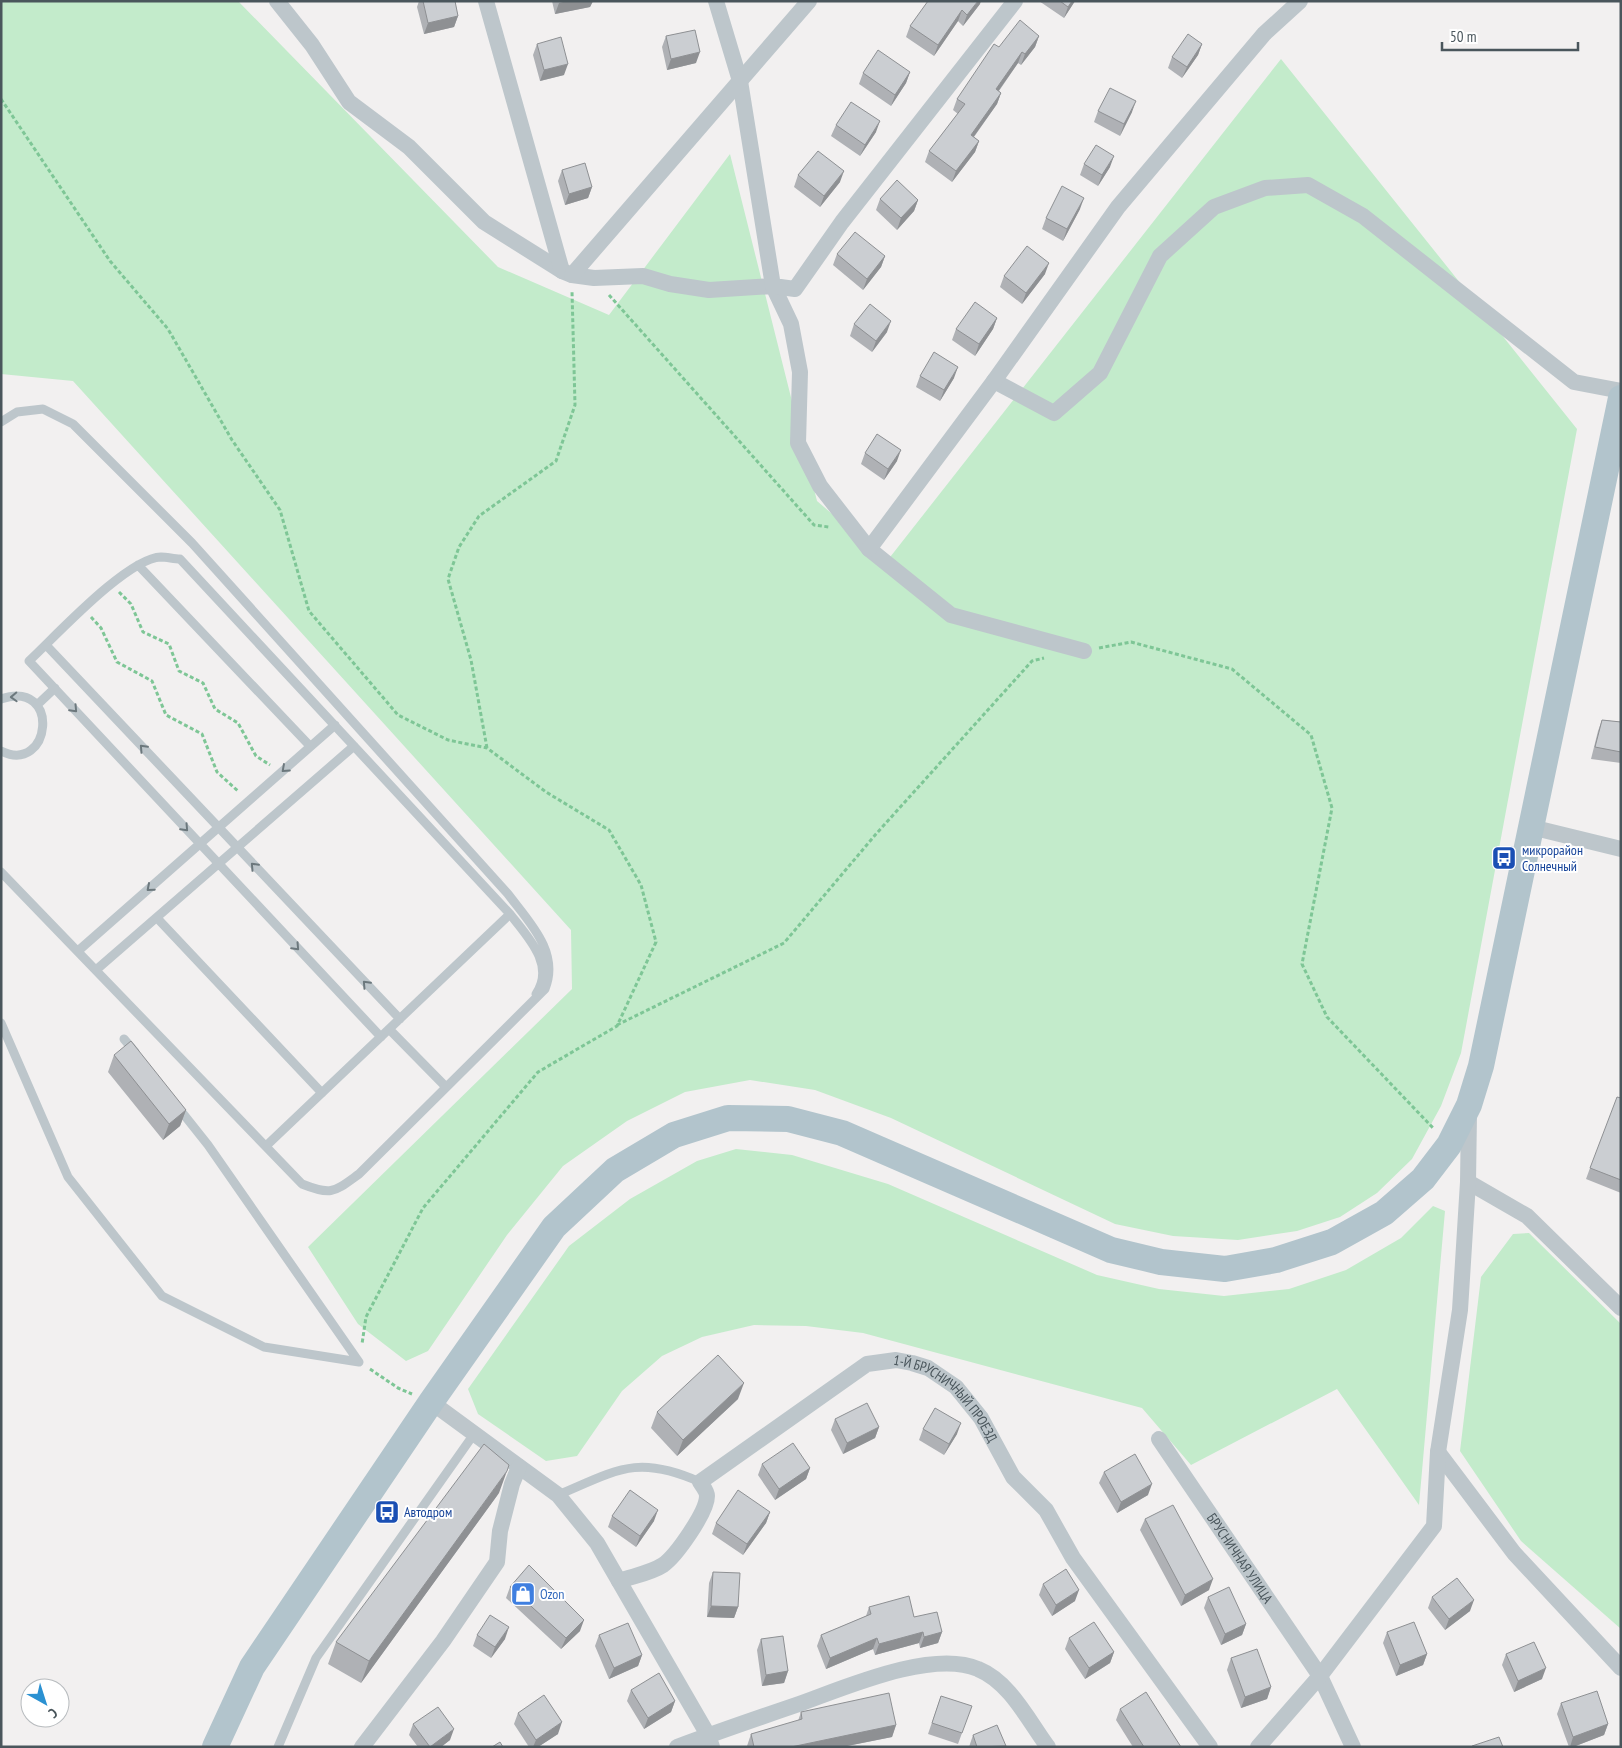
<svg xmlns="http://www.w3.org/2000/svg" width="1622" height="1748" viewBox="0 0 1622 1748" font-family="'PT Sans Narrow',sans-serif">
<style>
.green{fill:#c3ebcb}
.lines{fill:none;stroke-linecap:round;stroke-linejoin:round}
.path{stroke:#7ec696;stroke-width:3;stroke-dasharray:4 2.5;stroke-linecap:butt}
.lane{stroke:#bdc6cb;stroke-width:9}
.street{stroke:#bdc6cb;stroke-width:16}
.primary{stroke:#b2c4cc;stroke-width:26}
.wall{fill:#afb1b5}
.shaded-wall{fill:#8e9093}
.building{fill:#cbced2;stroke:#8e9093}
.oneway{stroke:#6c787d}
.labels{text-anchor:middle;stroke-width:4;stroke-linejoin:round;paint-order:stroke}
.transit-label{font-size:14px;fill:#164399;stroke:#fff;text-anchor:start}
.street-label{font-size:14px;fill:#4a565c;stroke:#fff}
.shop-label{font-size:14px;fill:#366cbe;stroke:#fff;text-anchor:start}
</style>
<rect width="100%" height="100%" fill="#f2f0f0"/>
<!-- green -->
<path class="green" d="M1 1H238L498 267 609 315 730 154 817 501 887 561 1281 59 1577 429 1461 1053 1441 1106 1412 1159 1377 1193 1340 1217 1297 1231 1238 1240 1173 1236 1115 1224 891 1118 815 1090 750 1080 685 1092 627 1121 563 1166 507 1235 428 1351 406 1361 358 1324 308 1247 572 989 571 930 73 381 1 374Z
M736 1149 792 1155 888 1184 1097 1275 1159 1289 1224 1296 1289 1289 1346 1270 1401 1238 1433 1206 1445 1211 1419 1505 1337 1389 1191 1465 1142 1408 863 1333 806 1326 754 1325 702 1337 662 1356 622 1391 577 1456 546 1461 478 1414 468 1389 569 1246 630 1199 697 1161Z
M1529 1233 1621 1324V1629L1521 1541 1460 1451 1481 1277 1513 1234Z"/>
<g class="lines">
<!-- path -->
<path class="path" d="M1 99 110 261 168 329 232 440 280 510 309 611 398 715 448 740 487 748 546 792 609 830 641 885 656 942 617 1026 538 1072 423 1208 366 1317 362 1344
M609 295 814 525 829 527
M119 592 131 604 143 632 169 644 179 671 203 683 215 709 238 723 256 756 270 765
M91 617 101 628 117 662 152 681 166 715 202 734 217 772 239 792
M1099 648 1131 642 1232 669 1311 735 1332 808 1302 964 1327 1017 1434 1129
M487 748 471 660 448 579 459 547 479 516 556 461 575 405 572 291
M617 1025 784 943 876 834 1032 661 1044 658
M370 1369 398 1388 412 1394"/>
<!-- lane -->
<path class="lane" d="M1 422 17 412 43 409 73 424 192 543 508 894C529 922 560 952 545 989L359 1174C334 1192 332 1196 302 1184L1 872
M138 565 310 746
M46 645 400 1019
M1 699C62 678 51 776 1 751
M37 705 55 688
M157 918 322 1093
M78 951 335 725
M96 970 354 746
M1 1023 68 1177 162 1296 264 1347 359 1362 208 1145 177 1106
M389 1029 446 1087
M381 1037 29 661C55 637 127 558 161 557 167 557 174 559 180 559L510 914C527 936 556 965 536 994
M124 1039 135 1052
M266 1146 510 914
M558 1495C617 1470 637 1454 700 1482
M278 1747 316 1658 474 1434"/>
<!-- street -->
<g class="street">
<path d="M277 1 312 45 349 102 409 147 484 222 562 271 572 275 594 278 643 276 670 284 709 290 773 286 791 324 800 372 798 443 820 486 869 549 951 615 1084 651"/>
<path d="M486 1 562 271"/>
<path d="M716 1 740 81 773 286 795 289 842 222 1015 1"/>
<path d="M572 275 809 1"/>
<path d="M994 381 1054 413 1100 373 1160 256 1214 207 1265 188 1308 185 1363 216 1574 382 1621 391"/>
<path d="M869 549 994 381 1118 207 1264 34 1300 1"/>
<path d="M1531 827 1621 849"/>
<path d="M1468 1182 1527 1216 1621 1308"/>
<path d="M431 1402 558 1495 597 1543 708 1735 712 1747"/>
<path id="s1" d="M1159 1439 1320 1676 1353 1747"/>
<path d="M1438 1452 1514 1553 1621 1668"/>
<path id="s2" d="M619 1581C633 1576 651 1573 663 1565 676 1556 707 1512 707 1496 707 1491 703 1487 700 1482L867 1364 896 1360 912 1363 928 1368 956 1387 981 1418 1013 1477 1046 1510 1073 1558 1210 1747"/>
<path d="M362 1747 443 1641 497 1562 500 1531 512 1484 519 1467"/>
<path d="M677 1747C717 1732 758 1718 799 1704 844 1688 932 1649 978 1669 1010 1682 1028 1720 1048 1747"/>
<path d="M1258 1747 1320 1676 1434 1526 1438 1452 1460 1310 1468 1182 1469 1114"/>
</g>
<!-- primary -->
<path class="primary" d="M215 1747 252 1667 431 1402 554 1227 615 1170 674 1135 728 1118 788 1119 842 1133 1111 1250 1161 1262 1225 1269 1276 1260 1332 1242 1384 1213 1423 1179 1449 1145 1469 1105 1481 1066 1621 398"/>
</g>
<!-- wall -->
<path class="wall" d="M419 1H455L458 16 454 27 424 34 417 7Z
M552 1H593L590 7 555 14Z
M1039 1H1075L1064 18Z
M980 4 963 26 958 21 934 56 906 37 910 26Z
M666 36 696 63 667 70 662 47Z
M1039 36 1035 47 1021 65 1018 63 999 91 1001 93 997 104 974 137 979 141 975 152 952 182 925 162 929 151 958 114 953 110 957 99 999 47Z
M537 44 564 75 540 81 533 55Z
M1202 44 1198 55 1182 78 1168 68 1172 57Z
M910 72 906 83 891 106 859 84 863 73Z
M1098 111 1132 112 1120 136 1094 122Z
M836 125 876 132 860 156 831 136Z
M1084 164 1110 167 1098 186 1080 175Z
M562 170 592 187 588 198 565 205 558 181Z
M798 175 840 182 820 207 794 187Z
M880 199 918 200 914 211 897 230 876 210Z
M1080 209 1063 241 1042 229 1046 218Z
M837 254 885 256 881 267 863 290 833 265Z
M1045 274 1022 304 1000 287 1004 276Z
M997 318 993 329 975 356 952 340 956 329Z
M854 324 887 332 872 352 850 336Z
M920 376 954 378 940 401 916 387Z
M865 453 897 461 884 480 861 464Z
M1602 720 1621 722V763L1591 759 1598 731Z
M114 1055 186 1110 180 1126 163 1140 108 1072Z
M1621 1098V1193L1586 1179 1590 1168Z
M738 1399 677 1456 651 1428 657 1412Z
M835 1419 879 1427 875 1438 843 1454 831 1430Z
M923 1429 957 1434 944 1455 919 1440Z
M762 1464 810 1468 806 1479 775 1500 758 1475Z
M1104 1472 1148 1495 1117 1513 1099 1483Z
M499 1493 361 1683 328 1664 336 1642Z
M770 1512 766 1523 743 1555 712 1534 716 1523Z
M612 1516 654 1521 636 1547 608 1527Z
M1145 1519 1209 1590 1181 1606 1140 1530Z
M713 1572 738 1607 734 1618 707 1617 709 1583Z
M1043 1584 1075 1601 1052 1616 1039 1595Z
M510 1587 580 1631 561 1649 506 1598Z
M1208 1597 1246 1624 1242 1635 1221 1645 1204 1608Z
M1432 1597 1470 1611 1445 1630 1428 1608Z
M869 1607 914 1617 942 1632 938 1643 920 1648 919 1643 875 1655 873 1649 826 1669 817 1646 821 1635 866 1616Z
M1387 1632 1427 1654 1423 1665 1396 1676 1383 1643Z
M477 1635 505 1639 491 1658 473 1646Z
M599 1635 642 1655 638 1666 609 1679 595 1646Z
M1069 1638 1114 1652 1110 1663 1085 1679 1065 1649Z
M761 1639 788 1671 784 1683 762 1686 757 1650Z
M1506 1654 1542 1679 1514 1692 1502 1665Z
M1231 1658 1271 1687 1267 1699 1241 1708 1227 1670Z
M631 1690 675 1701 671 1712 644 1729 627 1701Z
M941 1696 962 1733 958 1744 928 1734Z
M1561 1703 1608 1724 1604 1735 1573 1747H1569L1557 1714Z
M1120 1709 1181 1747H1133L1116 1720Z
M801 1712 896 1725 892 1737 842 1747H747V1746L751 1734 798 1721Z
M518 1713 558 1734 538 1747H529L514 1724Z
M413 1724 450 1740 441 1747H418L409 1735Z
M973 1735 1006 1746 969 1747Z"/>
<!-- shaded-wall -->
<path class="shaded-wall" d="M567 1H593L590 7 555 14 559 3Z
M978 1H981L980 4 963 26 967 15Z
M1072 1H1075L1064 18 1068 7Z
M962 10 958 21 934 56 938 45Z
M458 16 454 27 424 34 428 23Z
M1039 36 1035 47 1021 65 1025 54Z
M1202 44 1198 55 1182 78 1187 67Z
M700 52 696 63 667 70 671 59Z
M1022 52 1018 63 992 100 996 89Z
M568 64 564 75 540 81 544 70Z
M910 72 906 83 891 106 895 95Z
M1001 93 997 104 967 146 971 135Z
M1136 101 1132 112 1120 136 1124 124Z
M880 121 876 132 860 156 865 145Z
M979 141 975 152 952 182 956 171Z
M1114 156 1110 167 1098 186 1102 175Z
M844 171 840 182 820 207 824 196Z
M592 187 588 198 565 205 569 194Z
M1084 198 1080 209 1063 241 1067 229Z
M918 200 914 211 897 230 901 218Z
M885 256 881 267 863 290 867 279Z
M1049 263 1045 274 1022 304 1026 293Z
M997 318 993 329 975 356 979 344Z
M891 321 887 332 872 352 876 341Z
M958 367 954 378 940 401 944 390Z
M901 450 897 461 884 480 888 469Z
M186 1110 180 1126 163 1140 169 1124Z
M744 1383 738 1399 677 1456 683 1440Z
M961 1423 957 1434 944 1455 949 1444Z
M879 1427 875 1438 843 1454 847 1443Z
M810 1468 806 1479 775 1500 779 1489Z
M507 1471 499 1493 361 1683 369 1661Z
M1152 1484 1148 1495 1117 1513 1121 1502Z
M658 1510 654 1521 636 1547 640 1536Z
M770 1512 766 1523 743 1555 747 1544Z
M1213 1579 1209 1590 1181 1606 1185 1595Z
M1079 1590 1075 1601 1052 1616 1056 1605Z
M1474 1600 1470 1611 1445 1630 1449 1619Z
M711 1606 738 1607 734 1618 707 1617Z
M584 1620 580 1631 561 1649 566 1638Z
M1246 1624 1242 1635 1221 1645 1225 1634Z
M509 1627 505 1639 491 1658 495 1647Z
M923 1632 919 1643 875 1655 879 1644Z
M942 1632 938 1643 920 1648 924 1637Z
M877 1638 873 1649 826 1669 830 1658Z
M1114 1652 1110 1663 1085 1679 1089 1668Z
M1427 1654 1423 1665 1396 1676 1400 1665Z
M642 1655 638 1666 609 1679 614 1668Z
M1546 1668 1542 1679 1514 1692 1518 1681Z
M788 1671 784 1683 762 1686 766 1675Z
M1271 1687 1267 1699 1241 1708 1245 1697Z
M675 1701 671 1712 644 1729 648 1718Z
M562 1722 558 1734 538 1747H533L536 1740Z
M1608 1724 1604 1735 1573 1747H1570L1573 1737Z
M896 1725 892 1737 842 1747H791Z
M454 1729 450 1740 441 1747H430Z"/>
<!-- building -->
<path class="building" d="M423 1H455L458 16 428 23Z
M928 1H978L967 15 962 10 938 45 910 26Z
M1060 1H1072L1068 7Z
M1020 20 1039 36 1025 54 1022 52 996 89 1001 93 971 135 979 141 956 171 929 151 965 104 957 99 994 44 999 47Z
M695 30 700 52 671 59 666 36Z
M1188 34 1202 44 1187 67 1172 57Z
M561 37 568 64 544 70 537 44Z
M878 50 910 72 895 95 863 73Z
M1110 88 1136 101 1124 124 1098 111Z
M851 102 880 121 865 145 836 125Z
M1096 145 1114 156 1102 175 1084 164Z
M818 151 844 171 824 196 798 175Z
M585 163 592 187 569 194 562 170Z
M897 180 918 200 901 218 880 199Z
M1062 186 1084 198 1067 229 1046 218Z
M855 232 885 256 867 279 837 254Z
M1027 246 1049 263 1026 293 1004 276Z
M975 302 997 318 979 344 956 329Z
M870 304 891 321 876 341 854 324Z
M934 352 958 367 944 390 920 376Z
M877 434 901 450 888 469 865 453Z
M1602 720 1621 722V752L1595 747Z
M131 1041 186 1110 169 1124 114 1055Z
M1617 1097 1621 1098V1180L1590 1168Z
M718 1355 744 1383 683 1440 657 1412Z
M867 1403 879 1427 847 1443 835 1419Z
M935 1408 961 1423 949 1444 923 1429Z
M793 1443 810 1468 779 1489 762 1464Z
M484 1444 509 1465 507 1471 369 1661 336 1642Z
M1135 1454 1152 1484 1121 1502 1104 1472Z
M630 1490 658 1510 640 1536 612 1516Z
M738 1490 770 1512 747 1544 716 1523Z
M1173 1505 1213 1579 1185 1595 1145 1519Z
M529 1565 584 1620 566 1638 510 1587Z
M1066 1569 1079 1590 1056 1605 1043 1584Z
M713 1572 740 1573 738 1607 711 1606Z
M1457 1578 1474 1600 1449 1619 1432 1597Z
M1229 1587 1246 1624 1225 1634 1208 1597Z
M909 1596 914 1617 937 1612 942 1632 924 1637 923 1632 879 1644 877 1638 830 1658 821 1635 871 1614 869 1607Z
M490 1615 509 1627 495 1647 477 1635Z
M1094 1622 1114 1652 1089 1668 1069 1638Z
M1414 1622 1427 1654 1400 1665 1387 1632Z
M628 1623 642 1655 614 1668 599 1635Z
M783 1636 788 1671 766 1675 761 1639Z
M1534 1642 1546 1668 1518 1681 1506 1654Z
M1257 1649 1271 1687 1245 1697 1231 1658Z
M659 1673 675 1701 648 1718 631 1690Z
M1597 1691 1608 1724 1573 1737 1561 1703Z
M1146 1692 1181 1747H1144L1120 1709Z
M889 1693 896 1725 791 1747H754L751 1734 802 1719 801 1712Z
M544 1695 562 1722 536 1740 518 1713Z
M941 1696 972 1706 962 1733 932 1723Z
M438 1707 454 1729 430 1747 413 1724Z
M997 1725 1006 1746 977 1747 973 1735Z
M1499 1737 1503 1747H1473L1472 1746Z
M500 1742 503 1747H492Z"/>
<!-- one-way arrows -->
<defs><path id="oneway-chevron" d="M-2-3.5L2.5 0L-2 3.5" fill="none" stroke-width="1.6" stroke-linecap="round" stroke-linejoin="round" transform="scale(1.25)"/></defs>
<g class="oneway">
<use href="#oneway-chevron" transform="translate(14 697) rotate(178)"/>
<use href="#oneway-chevron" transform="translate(74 709) rotate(47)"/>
<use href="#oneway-chevron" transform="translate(143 748) rotate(-133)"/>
<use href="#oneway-chevron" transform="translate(285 769) rotate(138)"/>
<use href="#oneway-chevron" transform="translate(185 828) rotate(47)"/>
<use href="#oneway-chevron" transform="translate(254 866) rotate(-133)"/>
<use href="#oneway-chevron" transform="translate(150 888) rotate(139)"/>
<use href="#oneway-chevron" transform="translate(296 947) rotate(47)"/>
<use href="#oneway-chevron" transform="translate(366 984) rotate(-133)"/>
</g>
<!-- icons -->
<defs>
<symbol id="bus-square" viewBox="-11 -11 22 22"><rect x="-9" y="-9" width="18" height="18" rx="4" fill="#1a4fb4" stroke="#fff"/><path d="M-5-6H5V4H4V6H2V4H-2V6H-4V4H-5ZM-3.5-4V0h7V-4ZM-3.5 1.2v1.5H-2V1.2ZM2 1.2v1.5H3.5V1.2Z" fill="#fff"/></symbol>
<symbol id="shop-square" viewBox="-11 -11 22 22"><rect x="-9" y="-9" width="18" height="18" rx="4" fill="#3f7fe0" stroke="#fff"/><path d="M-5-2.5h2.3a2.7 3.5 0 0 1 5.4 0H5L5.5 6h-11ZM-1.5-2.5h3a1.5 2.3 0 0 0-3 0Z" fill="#fff"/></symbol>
</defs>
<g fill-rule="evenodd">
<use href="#bus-square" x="1490" y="844" width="28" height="28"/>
<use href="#bus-square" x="373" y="1498" width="28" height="28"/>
<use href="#shop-square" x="509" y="1580" width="28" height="28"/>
</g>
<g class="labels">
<!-- transit labels -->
<g class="transit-label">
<text x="1522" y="855">микрорайон<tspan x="1522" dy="16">Солнечный</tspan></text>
<text x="404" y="1517">Автодром</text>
</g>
<!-- street labels -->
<g class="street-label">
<text dy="5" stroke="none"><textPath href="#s2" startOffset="445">1-Й БРУСНИЧНЫЙ ПРОЕЗД</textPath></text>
<text dy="5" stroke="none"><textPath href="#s1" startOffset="144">БРУСНИЧНАЯ УЛИЦА</textPath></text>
</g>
<!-- shop labels -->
<g class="shop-label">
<text x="540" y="1599">Ozon</text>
</g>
</g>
<!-- border -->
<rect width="1622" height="1748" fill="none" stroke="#4a565c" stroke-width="5"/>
<!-- north arrow -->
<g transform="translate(45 1703) rotate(141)"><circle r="24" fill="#ffffff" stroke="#b7bbbe"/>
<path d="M0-4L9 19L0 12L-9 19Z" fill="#2b91d2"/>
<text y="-8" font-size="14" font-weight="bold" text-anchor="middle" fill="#4a565c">С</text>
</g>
<!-- scale -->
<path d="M1442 42v8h136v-8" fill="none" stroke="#4a565c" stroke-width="2.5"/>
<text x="1450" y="42" font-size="15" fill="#4a565c" stroke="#ffffff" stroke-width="4" paint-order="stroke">50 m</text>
</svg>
